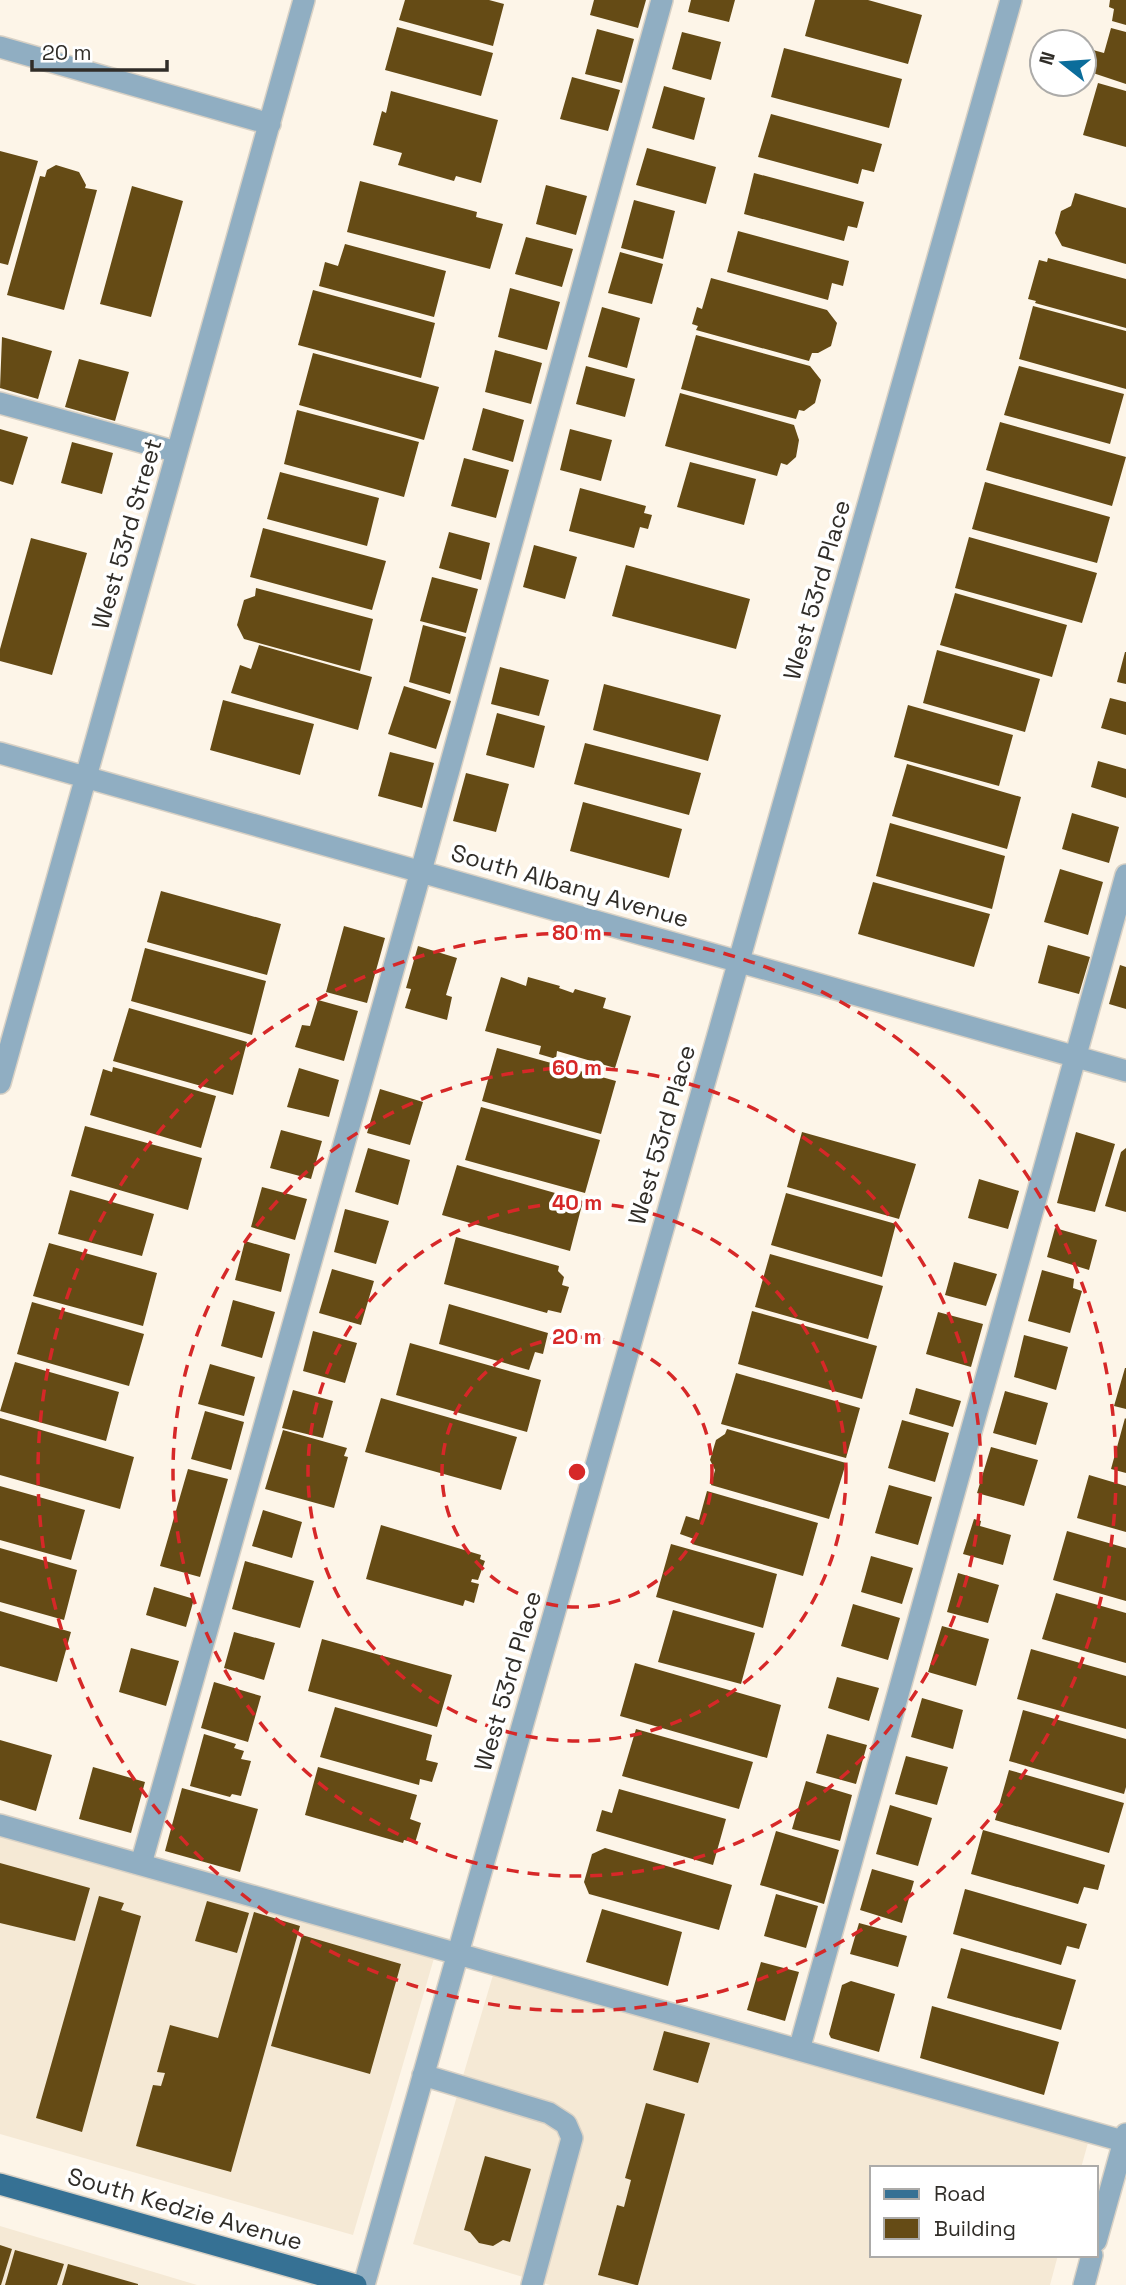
<svg xmlns="http://www.w3.org/2000/svg" width="1126" height="2285" viewBox="0 0 1126 2285" font-family="'Space Grotesk',sans-serif">
<style>
.built{fill:#f5e9d5}
.building{fill:#654b15}
.lines{fill:none;stroke-linecap:round;stroke-linejoin:round}
.minor-casing{stroke:#d8d1c5;stroke-width:24}
.major-casing{stroke:#d8d1c5;stroke-width:24}
.minor{stroke:#90aec2;stroke-width:21}
.major{stroke:#367194;stroke-width:21}
.ring{fill:none;stroke:#d62828;stroke-width:3.5;stroke-dasharray:12 9}
.labels{text-anchor:middle;stroke-width:7;stroke-linejoin:round;paint-order:stroke}
.street-label{font-size:24px;fill:#302d28;stroke:#fff}
.centre{fill:#d62828;stroke:#fff;stroke-width:3.5}
.ring-label{font-size:21px;text-anchor:middle;font-weight:bold;fill:#d62828;stroke:#fff;stroke-width:7;stroke-linejoin:round;paint-order:stroke}
</style>
<rect width="100%" height="100%" fill="#fdf5e8"/>
<!-- built -->
<path class="built" d="M0 1825 437 1948 353 2235 0 2134Z
M496 1965 1091 2132 1081 2168H872V2255H1058L1050 2285H550L413 2244Z
M0 2226 197 2285H0Z"/>
<!-- building -->
<path class="building" d="M405 0H489L504 4 493 46 399 20Z
M594 0H646L638 28 590 15Z
M691 0H735L729 22 688 12Z
M815 0H868L922 15 908 64 805 36Z
M1110 0H1126V25L1112 21 1114 9 1109 7Z
M397 27 493 53 481 96 385 70Z
M1111 28 1126 32V84L1087 71 1093 50 1104 53Z
M597 29 634 39 622 83 585 74Z
M682 32 721 42 711 80 672 69Z
M784 48 902 79 889 128 771 97Z
M572 77 620 90 608 131 560 119Z
M1098 83 1126 91V147L1083 135Z
M664 86 705 98 694 140 652 128Z
M391 91 498 120 481 183 456 176 454 181 398 165 402 153 373 145 382 111 386 113Z
M771 114 882 144 874 172 862 169 858 184 758 157Z
M647 148 716 167 706 204 636 185Z
M0 151 38 161 8 265 0 263Z
M56 165 79 172 86 185 85 188 97 190 64 310 7 295 40 176 45 177 47 170Z
M754 173 864 202 857 228 848 226 844 241 744 214Z
M360 181 477 212 476 217 503 224 490 269 347 232Z
M546 185 587 196 576 235 536 224Z
M132 186 183 201 151 317 100 304Z
M1075 193 1126 208V264L1062 246 1055 233 1061 211 1071 206Z
M634 200 675 211 663 259 621 248Z
M738 231 849 261 843 286 832 283 828 300 727 272Z
M526 237 573 249 562 287 515 274Z
M345 244 446 271 434 317 319 286 325 262 338 266Z
M620 252 663 264 652 304 608 293Z
M1048 258 1126 279V328L1035 303 1036 301 1028 299 1039 260 1047 262Z
M711 278 827 310 837 323 831 346 818 353H812L809 361 696 330 698 326 692 324 697 307 702 309Z
M510 288 560 302 547 350 498 337Z
M313 290 435 323 421 378 298 345Z
M1033 306 1126 331V389L1019 359Z
M602 307 640 318 627 368 588 357Z
M696 335 810 366 821 380 815 403 804 411 799 410 796 419 681 389Z
M2 337 52 351 38 399 0 388Z
M495 350 542 363 531 404 485 392Z
M313 353 439 387 424 440 299 405Z
M79 359 129 372 115 421 65 407Z
M586 366 635 379 625 417 576 404Z
M1019 366 1124 394 1110 444 1004 415Z
M680 393 794 425 799 440 796 457 787 465 781 463 777 476 665 446Z
M483 408 524 420 513 462 472 450Z
M297 410 419 442 404 497 284 464Z
M1000 422 1126 457 1112 506 986 470Z
M0 429 28 437 13 485 0 481Z
M570 429 612 440 601 481 560 470Z
M72 442 113 453 102 494 61 483Z
M464 458 509 470 496 518 451 506Z
M690 462 756 479 744 525 677 507Z
M280 472 379 498 367 546 267 519Z
M985 482 1110 517 1097 563 972 529Z
M580 488 646 506 644 513 652 515 648 529 640 527 634 548 569 531Z
M263 528 386 561 372 610 250 577Z
M449 532 490 543 481 580 439 568Z
M969 537 1097 573 1082 623 955 588Z
M31 538 87 553 52 675 0 661V649Z
M534 545 577 557 565 599 523 587Z
M626 565 750 599 736 649 612 616Z
M432 577 478 589 466 633 420 621Z
M256 588 373 619 360 671 244 639 237 625 244 600 255 596Z
M955 593 1067 625 1052 677 940 645Z
M423 625 466 637 450 694 409 682Z
M259 645 372 677 358 730 231 693 240 665 251 669Z
M937 650 1040 679 1025 732 923 703Z
M1125 652H1126V684L1117 682Z
M500 667 549 680 539 716 491 704Z
M604 684 721 715 708 761 593 730Z
M404 686 451 701 436 749 388 734Z
M1110 698 1126 702V735L1101 728Z
M223 700 314 724 300 775 210 750Z
M908 705 1013 735 999 786 894 757Z
M497 713 545 726 534 768 486 755Z
M585 743 701 773 689 815 574 784Z
M390 752 434 763 422 808 378 796Z
M1098 761 1126 769V798L1091 787Z
M907 764 1021 797 1007 849 892 816Z
M466 773 509 784 496 832 453 821Z
M583 802 682 829 669 878 570 851Z
M1072 813 1119 827 1109 863 1062 849Z
M890 823 1005 856 992 909 876 876Z
M1060 869 1103 882 1088 935 1044 922Z
M873 882 990 914 974 967 858 934Z
M161 891 281 924 267 975 147 942Z
M344 926 385 938 367 1003 326 992Z
M1048 945 1090 957 1079 994 1038 983Z
M418 946 457 958 446 995 452 997 447 1020 405 1008 411 989 406 988Z
M145 948 266 981 252 1035 131 1001Z
M1120 965 1126 967V1009L1109 1004Z
M501 977 526 986 528 977 560 986 559 988 573 993 575 989 606 998 603 1008 631 1016 615 1068 557 1051 556 1059 539 1054 541 1046 485 1031Z
M318 1000 358 1011 344 1061 295 1047 302 1025 310 1026Z
M129 1008 247 1042 233 1095 113 1061Z
M497 1048 616 1081 601 1134 482 1101Z
M113 1067 216 1096 201 1148 90 1115 103 1069 112 1072Z
M299 1068 339 1080 329 1117 287 1107Z
M380 1089 423 1102 410 1145 367 1133Z
M481 1107 600 1140 585 1193 465 1160Z
M85 1126 202 1158 188 1210 71 1176Z
M281 1130 322 1141 311 1179 270 1168Z
M802 1132 916 1164 899 1219 787 1187Z
M1076 1132 1115 1144 1095 1212 1057 1203Z
M368 1148 410 1160 398 1205 355 1192Z
M1126 1148V1212L1105 1206 1121 1152Z
M457 1165 583 1201 570 1251 442 1215Z
M979 1179 1019 1191 1008 1229 968 1218Z
M262 1187 307 1199 295 1240 251 1227Z
M70 1190 154 1214 142 1256 58 1234Z
M786 1193 896 1224 882 1277 771 1245Z
M345 1209 389 1221 376 1264 334 1252Z
M1055 1228 1097 1240 1089 1270 1047 1257Z
M456 1237 559 1266 558 1271 564 1277 562 1285 569 1287 561 1313 548 1310 547 1313 444 1284Z
M245 1241 290 1254 281 1292 235 1280Z
M49 1243 157 1273 143 1326 33 1296Z
M770 1254 883 1286 868 1339 755 1307Z
M954 1262 997 1274 986 1306 945 1295Z
M332 1269 374 1281 361 1325 319 1313Z
M1042 1270 1074 1279 1073 1288 1082 1291 1070 1333 1028 1321Z
M233 1300 275 1312 262 1358 221 1346Z
M32 1302 144 1334 129 1386 17 1354Z
M449 1304 548 1333 543 1354 535 1352 529 1370 439 1344Z
M752 1311 877 1346 862 1399 738 1364Z
M938 1312 983 1324 971 1367 926 1354Z
M313 1331 357 1343 345 1383 303 1371Z
M1024 1335 1068 1347 1056 1390 1014 1377Z
M410 1343 541 1380 527 1432 396 1395Z
M15 1362 119 1392 106 1441 0 1411Z
M210 1364 255 1377 244 1416 198 1404Z
M1125 1368H1126V1409L1114 1406Z
M736 1373 860 1408 846 1458 721 1424Z
M916 1388 961 1401 953 1427 909 1414Z
M293 1390 333 1401 323 1438 282 1428Z
M1005 1391 1048 1403 1036 1445 993 1433Z
M381 1398 517 1437 501 1490 365 1452Z
M205 1411 244 1422 231 1470 191 1459Z
M0 1418 134 1457 120 1509 0 1475Z
M1125 1418 1126 1419V1473L1111 1469Z
M902 1420 949 1433 935 1482 888 1468Z
M727 1429 846 1463 829 1519 711 1485 715 1470 710 1460 716 1440 725 1434Z
M283 1430 347 1448 344 1456 348 1457 334 1508 265 1489Z
M991 1447 1038 1460 1024 1506 977 1493Z
M188 1469 228 1479 200 1577 160 1566Z
M1089 1475 1126 1486V1532L1077 1518Z
M889 1485 932 1497 918 1545 875 1533Z
M0 1486 85 1510 71 1560 0 1540Z
M707 1491 818 1523 803 1576 692 1544 694 1539 680 1534 686 1516 699 1520Z
M263 1510 302 1522 292 1558 252 1546Z
M974 1519 981 1521 980 1526 1011 1535 1003 1565 963 1554Z
M381 1525 481 1555 480 1559 485 1561 478 1580 472 1579 471 1582 479 1584 474 1603 465 1600 463 1606 366 1579Z
M1067 1531 1126 1548V1601L1053 1580Z
M671 1544 777 1574 763 1628 656 1597Z
M0 1548 77 1570 64 1620 0 1602Z
M871 1556 913 1568 902 1604 861 1592Z
M245 1561 314 1581 300 1628 232 1609Z
M958 1573 999 1585 988 1623 947 1612Z
M154 1587 194 1599 186 1627 146 1615Z
M1056 1593 1126 1613V1663L1042 1639Z
M853 1604 900 1618 888 1660 841 1646Z
M673 1610 755 1633 741 1684 658 1662Z
M0 1611 71 1632 57 1682 0 1666Z
M942 1626 989 1639 976 1686 928 1672Z
M234 1632 275 1643 264 1680 224 1668Z
M322 1639 452 1675 437 1727 308 1691Z
M131 1648 179 1661 166 1706 119 1692Z
M1031 1649 1126 1676V1729L1017 1699Z
M635 1663 781 1705 767 1758 620 1716Z
M837 1677 879 1688 869 1721 828 1708Z
M214 1682 261 1696 248 1742 201 1728Z
M922 1698 963 1710 953 1749 911 1737Z
M335 1707 432 1735 426 1760 438 1763 432 1782 420 1779 419 1785 320 1757Z
M1023 1710 1126 1739V1787L1124 1794 1009 1761Z
M636 1729 753 1762 739 1809 622 1776Z
M204 1734 236 1744 234 1748 244 1751 241 1759 251 1761 241 1796 232 1794 230 1797 190 1786Z
M827 1734 867 1745 856 1784 816 1773Z
M0 1740 52 1755 36 1811 0 1800Z
M906 1756 948 1767 937 1805 895 1794Z
M93 1767 145 1782 131 1833 79 1819Z
M318 1767 417 1795 410 1819 421 1823 415 1843 404 1840 403 1843 305 1815Z
M1009 1770 1124 1803 1109 1853 995 1820Z
M806 1781 852 1795 840 1841 792 1829Z
M182 1788 258 1809 240 1872 165 1851Z
M619 1789 726 1819 713 1865 596 1831 602 1810 612 1813Z
M890 1805 932 1818 918 1866 876 1854Z
M983 1830 1105 1865 1098 1890 1084 1887 1078 1904 971 1874Z
M776 1831 839 1850 824 1904 760 1885Z
M605 1848 732 1885 719 1930 589 1894 584 1882 592 1854Z
M0 1863 90 1888 75 1941 0 1923Z
M872 1869 914 1881 902 1923 860 1910Z
M965 1889 1087 1924 1079 1949 1067 1946 1061 1965 953 1934Z
M776 1894 818 1906 806 1948 764 1936Z
M99 1896 124 1903 121 1910 141 1916 82 2132 36 2118Z
M207 1901 249 1913 237 1953 195 1941Z
M602 1909 682 1932 668 1986 586 1962Z
M254 1912 300 1926 231 2172 136 2146 153 2085 161 2086 165 2073 157 2072 170 2025 218 2038Z
M859 1923 907 1936 898 1967 850 1954Z
M302 1935 401 1964 370 2074 271 2046Z
M961 1948 1076 1980 1061 2030 947 1998Z
M761 1962 799 1972 785 2021 747 2010Z
M851 1981 895 1994 879 2052 831 2038 829 2034 842 1985Z
M932 2006 1059 2042 1044 2095 920 2058Z
M664 2031 710 2043 698 2083 653 2070Z
M646 2103 685 2114 638 2285H636L598 2275 617 2205 624 2207 631 2180 625 2178Z
M485 2156 531 2169 510 2242 503 2240 493 2246 479 2243 470 2232 464 2230Z
M0 2245 12 2249 1 2285H0Z
M15 2250 64 2264 57 2285H5Z
M68 2264 138 2284V2285H62Z"/>
<g class="lines">
<defs>
<path id="minor" d="M0 47 270 124
M0 403 177 452
M0 753 1126 1071
M0 1083 304 0
M0 1825 1126 2142
M141 1864 421 871 662 0
M799 2050 1126 875
M423 2075 549 2113 566 2124 572 2138 532 2285
M1096 2241 1126 2134
M364 2285 1011 0
M1084 2285 1092 2255"/>
<path id="major" d="M0 2184 356 2285"/>
</defs>
<!-- minor casing -->
<use href="#minor" class="minor-casing"/>
<!-- major casing -->
<use href="#major" class="major-casing"/>
<!-- minor -->
<use href="#minor" class="minor"/>
<!-- major -->
<use href="#major" class="major"/>
</g>
<!-- distance rings -->
<g class="ring">
<circle cx="577" cy="1472" r="135"/>
<circle cx="577" cy="1472" r="269"/>
<circle cx="577" cy="1472" r="404"/>
<circle cx="577" cy="1472" r="539"/>
</g>
<g class="labels">
<!-- street labels -->
<g class="street-label">
<text transform="translate(127 534) rotate(-74)" y="8">West 53rd Street</text>
<text transform="translate(817 590) rotate(-74)" y="8">West 53rd Place</text>
<text transform="translate(570 886) rotate(16)" y="8">South Albany Avenue</text>
<text transform="translate(662 1135) rotate(-74)" y="8">West 53rd Place</text>
<text transform="translate(508 1681) rotate(-74)" y="8">West 53rd Place</text>
<text transform="translate(185 2209) rotate(16)" y="8">South Kedzie Avenue</text>
</g>
</g>
<circle cx="577" cy="1472" r="10" class="centre"/>
<g class="ring-label">
<text x="577" y="940">80 m</text>
<text x="577" y="1075">60 m</text>
<text x="577" y="1210">40 m</text>
<text x="577" y="1344">20 m</text>
</g>
<!-- legend -->
<rect x="870" y="2166" width="228" height="91" fill="#ffffff" stroke="#acaba9" stroke-width="2"/>
<rect x="884" y="2189" width="35" height="10" fill="#367194" stroke="#acaba9" stroke-width="2"/>
<text x="934" y="2201" font-size="21" fill="#302d28">Road</text>
<rect x="884" y="2218" width="35" height="21" fill="#654b15" stroke="#acaba9" stroke-width="2"/>
<text x="934" y="2236" font-size="21" fill="#302d28">Building</text>
<!-- north arrow -->
<g transform="translate(1063 63) rotate(287)"><circle r="33" fill="#ffffff" stroke="#acaba9" stroke-width="2"/>
<path d="M0-5L12 26L0 18L-12 26Z" fill="#0b6d9b"/>
<text y="-10" font-size="19" font-weight="bold" text-anchor="middle" fill="#302d28">N</text>
</g>
<!-- scale -->
<path d="M32 60v10h135v-10" fill="none" stroke="#302d28" stroke-width="3.5"/>
<text x="42" y="60" font-size="21" fill="#302d28" stroke="#ffffff" stroke-width="5" paint-order="stroke">20 m</text>
</svg>
